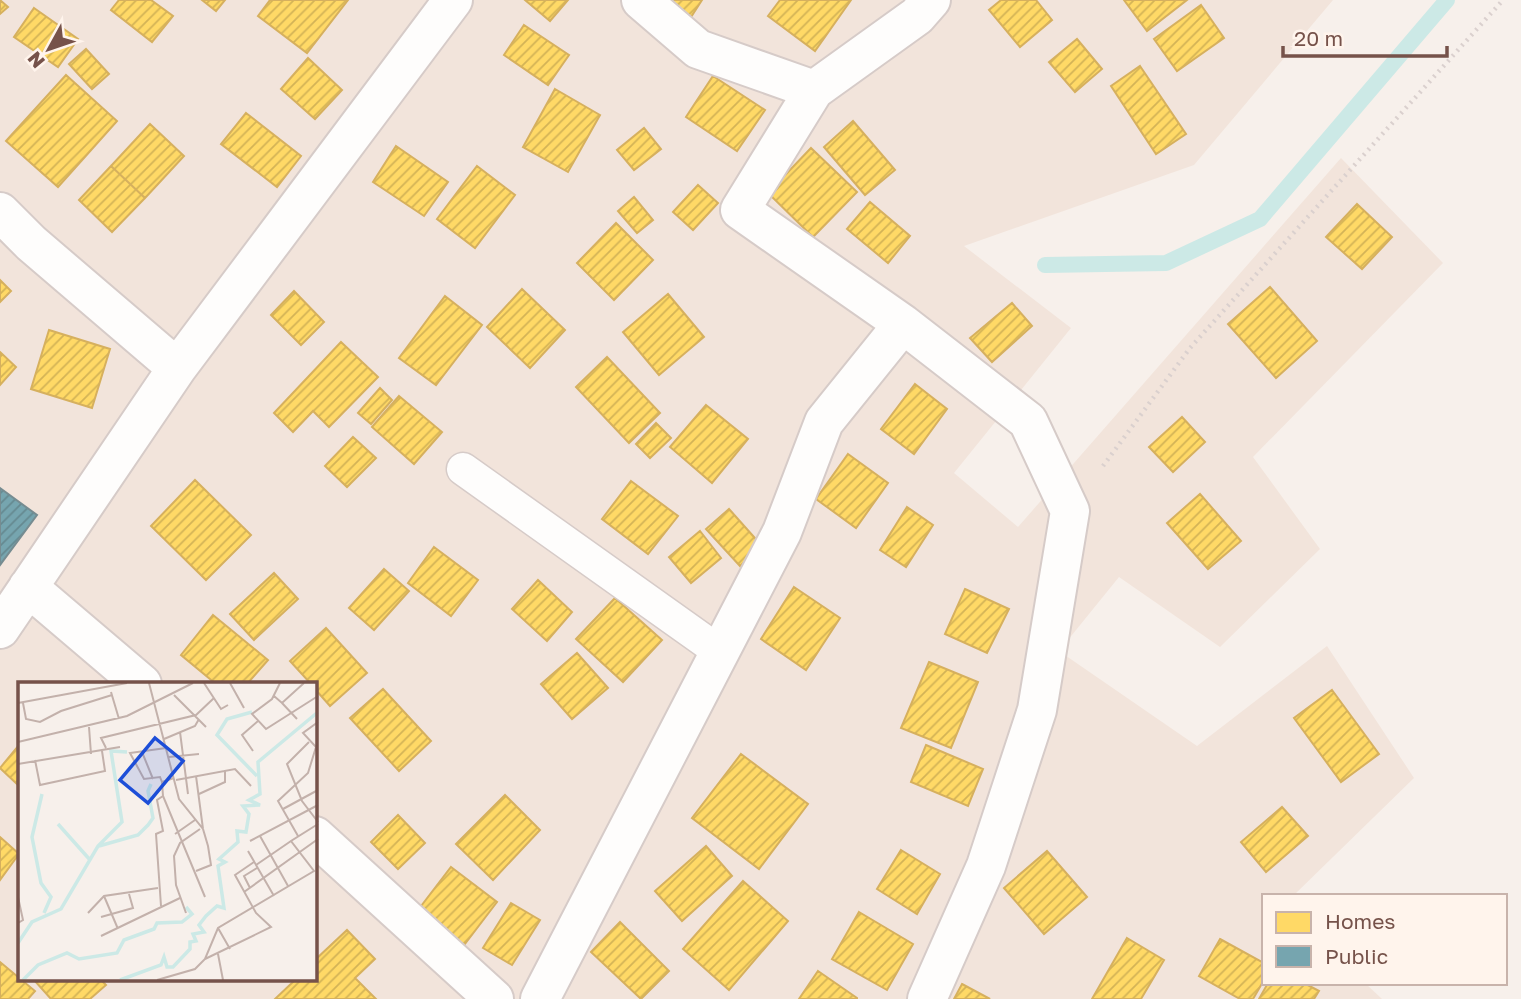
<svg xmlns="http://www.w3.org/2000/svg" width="1521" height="999" viewBox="0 0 1521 999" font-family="'Golos Text',sans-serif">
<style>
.residential{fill:#f2e4db;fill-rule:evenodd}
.homes{fill:url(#homes-hatch);stroke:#d6b05e;stroke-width:2}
.public{fill:url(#public-hatch);stroke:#768c91;stroke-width:2}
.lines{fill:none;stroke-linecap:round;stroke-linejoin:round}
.stream{stroke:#cce9e6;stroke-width:16}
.lane-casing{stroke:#d6cbc8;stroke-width:35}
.street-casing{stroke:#d6cbc8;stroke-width:42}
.path{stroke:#dad0ce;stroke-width:4.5;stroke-dasharray:2 5;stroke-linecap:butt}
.lane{stroke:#fefdfc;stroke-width:32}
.street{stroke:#fefdfc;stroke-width:38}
.inset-river{fill:none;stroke:#cce9e6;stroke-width:3.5}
.inset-road{fill:none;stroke:#c3b1ab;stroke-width:2}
.view{fill:#1d4ed8;fill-opacity:0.15;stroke:#1d4ed8;stroke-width:3.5}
.inset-edge{fill:none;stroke:#76524a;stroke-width:3.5}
</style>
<defs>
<pattern id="homes-hatch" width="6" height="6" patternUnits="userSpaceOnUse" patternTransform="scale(1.75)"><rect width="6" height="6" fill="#ffd966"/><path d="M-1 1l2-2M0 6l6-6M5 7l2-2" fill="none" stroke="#d3b356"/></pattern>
<pattern id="public-hatch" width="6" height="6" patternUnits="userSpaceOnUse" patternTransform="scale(1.75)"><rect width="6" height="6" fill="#76a5af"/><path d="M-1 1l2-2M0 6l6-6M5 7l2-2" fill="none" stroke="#658990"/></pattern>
</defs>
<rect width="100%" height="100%" fill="#f7f0eb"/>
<!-- residential -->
<path class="residential" d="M0 0H1333L1194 165 964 246 1071 328 954 473 1018 527 1341 158 1443 263 1253 457 1320 549 1220 647 1119 577 1059 651 1197 746 1327 646 1414 778 1293 896H1264V983H1365L1382 999H0ZM19 684H315V980H19Z"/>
<!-- homes -->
<path class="homes" d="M0 0 8 7 0 14Z
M119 0H151L173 16 152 42 111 10Z
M202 0H225L216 11Z
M270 0H348L307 53 258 16Z
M525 0H568L550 21Z
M666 0H702L691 17Z
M780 0H851L815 51 768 16Z
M1001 0H1036L1052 20 1020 47 989 10Z
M1124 0H1187L1147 31Z
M1201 5 1224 38 1177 71 1154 39Z
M34 8 78 39 58 67 14 37Z
M524 25 569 55 548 85 504 55Z
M1077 39 1102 69 1075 92 1049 62Z
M86 49 109 74 92 89 69 64Z
M308 58 342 90 315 119 281 89Z
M1140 66 1186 134 1156 154 1111 86Z
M66 75 117 121 58 187 6 141Z
M713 76 765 110 737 151 686 117Z
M555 89 600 115 568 172 523 147Z
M246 113 301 156 277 187 221 144Z
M853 121 895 170 865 195 824 147Z
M150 124 184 156 145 198 111 166Z
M644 128 661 149 634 170 617 150Z
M396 146 448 182 424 216 373 182Z
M811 148 857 192 813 237 768 193Z
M111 166 145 198 112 232 79 200Z
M477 166 515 195 475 248 437 219Z
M698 185 718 203 693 230 673 212Z
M634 197 653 220 637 233 618 211Z
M870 202 910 236 888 263 847 229Z
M1357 204 1392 237 1362 269 1326 237Z
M616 223 653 260 614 300 577 263Z
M0 280 11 291 0 302Z
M1270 287 1317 341 1276 378 1228 324Z
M522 289 565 330 530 368 487 327Z
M294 291 324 322 301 345 271 315Z
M668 294 704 337 659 375 623 332Z
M445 296 482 325 436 385 399 358Z
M1012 303 1032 326 992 362 970 338Z
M49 330 110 349 92 408 31 389Z
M341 342 378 377 329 427 313 411 293 432 274 413Z
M0 352 16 367 0 385Z
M607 357 660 413 629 443 576 387Z
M915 384 947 409 914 454 881 429Z
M380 388 392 400 371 424 358 413Z
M399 396 442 432 414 464 372 427Z
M706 405 748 439 712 483 670 447Z
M1182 417 1205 442 1173 472 1149 447Z
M656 423 671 438 650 458 636 444Z
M353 437 376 458 347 487 325 466Z
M848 454 888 483 856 528 816 499Z
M195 480 251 535 206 580 151 526Z
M631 481 678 516 648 554 602 519Z
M1200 494 1241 541 1208 569 1167 523Z
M907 507 933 525 906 567 880 550Z
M729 509 762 546 740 566 706 529Z
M700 531 721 558 691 583 669 557Z
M434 547 478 580 451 616 408 583Z
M384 569 409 591 374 630 349 608Z
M274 573 298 599 254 640 230 614Z
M538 580 572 612 547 641 512 609Z
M794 587 840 618 806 670 761 639Z
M965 589 1009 609 987 653 945 634Z
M615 598 662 640 623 682 576 639Z
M213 615 268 660 247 684H216L181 655Z
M326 628 367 673 330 706 315 689V684H311L290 661Z
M577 653 608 688 572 719 541 684Z
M929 662 978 682 951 748 901 728Z
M383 689 431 741 399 771 350 718Z
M1332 690 1379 754 1341 782 1294 718Z
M19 745V786L0 768Z
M926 745 983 769 968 806 911 782Z
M741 754 808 804 759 869 692 818Z
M505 795 540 830 493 880 456 844Z
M1282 807 1308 836 1266 872 1241 842Z
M398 815 425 843 398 869 371 842Z
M0 837 19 854 0 880Z
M706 846 732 876 682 921 655 891Z
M901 850 940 874 917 914 877 889Z
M1047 851 1087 897 1044 934 1004 888Z
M451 867 497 902 461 949 415 914Z
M743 881 788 921 729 990 683 949Z
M511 903 540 920 512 965 483 948Z
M859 912 913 944 887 990 832 959Z
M620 922 669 971 641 999 591 952Z
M347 930 375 959 355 978 376 999H275L295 980H315V960Z
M1127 938 1164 960 1141 999H1092Z
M1220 939 1264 963V980L1253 999H1240L1199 976Z
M0 962 35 991 28 999H0Z
M818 971 857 998V999H799Z
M34 980H101L106 985 90 999H51Z
M1268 983H1304L1319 991 1314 999H1259Z
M962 984 990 999H954Z"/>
<!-- public -->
<path class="public" d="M0 488 37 515 0 565Z"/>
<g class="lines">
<!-- stream -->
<path class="stream" d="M1045 265 1166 263 1260 219 1447 0"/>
<defs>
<path id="lane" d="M463 469 720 652"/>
<path id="street" d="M641 0 698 49 814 90 917 16 931 0
M814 90 740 210 903 324 1028 421 1070 511 1037 710 986 866 927 999
M0 212 31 243 177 368
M28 587 142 684
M0 629 177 368 453 0
M315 836 494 999
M540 999 782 532 824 422 903 324"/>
</defs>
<!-- lane casing -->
<use href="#lane" class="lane-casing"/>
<!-- street casing -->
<use href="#street" class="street-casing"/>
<!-- path -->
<path class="path" d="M1103 466 1190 348 1503 0"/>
<!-- lane -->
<use href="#lane" class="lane"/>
<!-- street -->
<use href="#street" class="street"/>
</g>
<!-- overview -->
<g transform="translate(18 682)">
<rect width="299" height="299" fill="#f7f0eb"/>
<path class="inset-river" d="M234 30 209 37 199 53 239 94M24 112 14 155 23 201 33 215 26 231M40 142 73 179M81 164 120 153 130 143 135 136 130 109 133 102M0 261 14 240 43 227 80 164 104 140 93 69 109 70M5 298 20 283 49 271 61 277 99 271 106 258 136 247 139 241 164 240 174 232 168 225M102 298 143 283 146 275 149 285H155L172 267V260L178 259 175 252 186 250 181 243 188 234 199 224 206 226 200 184 207 180 201 177 220 160 219 149 228 150 231 132 225 124 242 123 231 118 242 112 240 80 300 30"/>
<path class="inset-road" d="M131 1 161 117 185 147 190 164 193 183 178 189M186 1 203 27 210 23M212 1 226 26M262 1 254 17 234 32 248 47 300 14M93 10 101 37M156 13 188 45M256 14 264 21 286 1M0 21 109 1M5 21 8 37 22 40 43 29 94 13M264 21 279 37M71 45 73 72M162 50 170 112M146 57 177 44 181 37M0 60 109 34 175 1M291 60 269 82 284 119 300 140M88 66 83 56 178 33 196 16M235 69 224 53 240 39M124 70 135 97M151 75 181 72M17 78 22 103 87 89 84 69M0 82 102 65M178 94 185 147M156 96 144 100 145 114 187 215M158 98 217 87 233 104M144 100 142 95 126 97 112 71 148 66M181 112 207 100V88M265 127 300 108M157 152 177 138M242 154 270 204M280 154 260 119 290 91 298 65 285 51 300 40M232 159 300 123M230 169 256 214M238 183 273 159M232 206 226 194 239 186M226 210 300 157M86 214 100 247M0 215 5 238 0 241M143 224 138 152 145 149 139 118 145 114M70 231 86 214 140 206M168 231 158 203 156 174 162 161 182 147M83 235 115 226 111 212M200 246 212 267M83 254 162 216M200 272 205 298M187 277 253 245 238 231 217 193 236 180M139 298 177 287 187 277 200 246 296 189 273 159 300 142"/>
<path class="view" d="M137 56 165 79 130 121 102 98Z"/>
<rect width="299" height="299" class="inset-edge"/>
</g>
<!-- legend -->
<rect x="1262" y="894" width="245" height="91" fill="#fff4ec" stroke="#c8b3ab" stroke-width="2"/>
<rect x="1276" y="912" width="35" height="21" fill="#ffd966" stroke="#c8b3ab" stroke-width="2"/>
<text x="1325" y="929" font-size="21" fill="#76524a">Homes</text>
<rect x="1276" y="946" width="35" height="21" fill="#76a5af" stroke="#c8b3ab" stroke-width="2"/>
<text x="1325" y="964" font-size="21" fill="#76524a">Public</text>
<!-- north arrow -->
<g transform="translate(49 49) rotate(230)" stroke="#fff4ec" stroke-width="5" paint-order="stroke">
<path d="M0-5L12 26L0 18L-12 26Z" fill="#76524a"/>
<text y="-10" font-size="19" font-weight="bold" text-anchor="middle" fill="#76524a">N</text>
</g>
<!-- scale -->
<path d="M1283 46v10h164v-10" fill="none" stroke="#76524a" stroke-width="3.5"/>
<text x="1294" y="46" font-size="21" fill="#76524a" stroke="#fff4ec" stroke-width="5" paint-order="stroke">20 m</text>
</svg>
